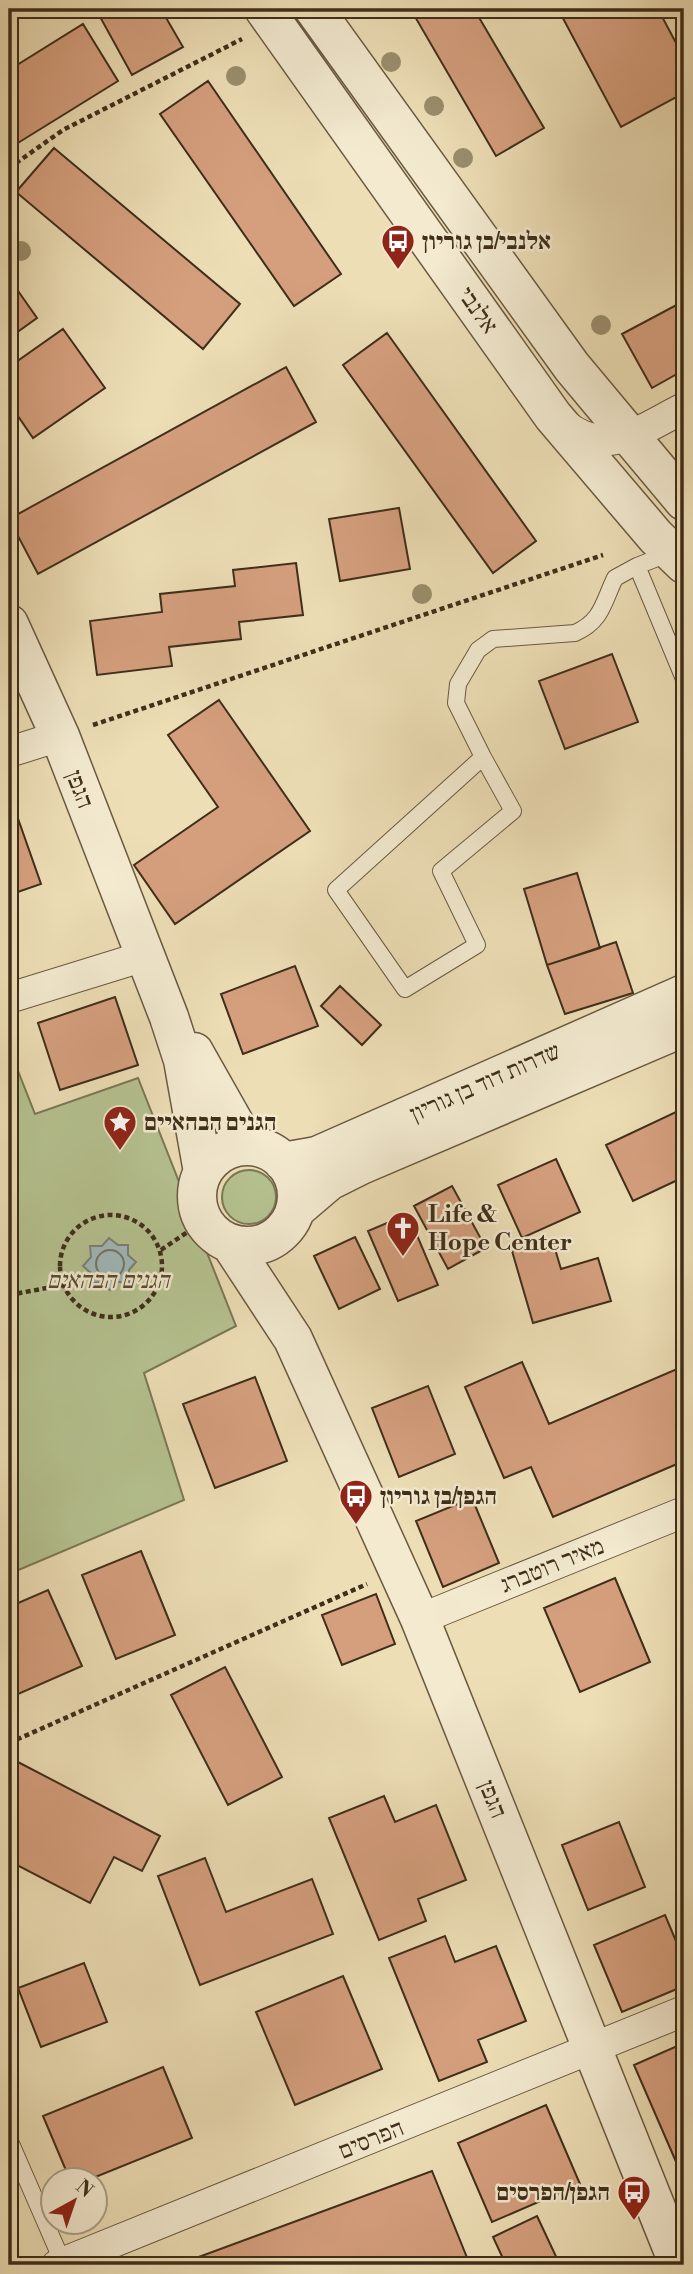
<svg xmlns="http://www.w3.org/2000/svg" width="693" height="2274" viewBox="0 0 693 2274" font-family="'Libre Bodoni','Frank Ruhl Libre',serif">
<style>
.green{fill:#b5c290;stroke:#7a7855;stroke-width:2}
.water{fill:#a0b9ba;stroke:#79817a;stroke-width:2}
.lines{fill:none;stroke-linecap:round;stroke-linejoin:round}
.shore{stroke:#70746a;stroke-width:2}
.building{fill:#d59f7e;stroke:#3f2e1a;stroke-width:2}
.service-casing{stroke:#6a5a41;stroke-width:18}
.minor-casing{stroke:#6a5a41;stroke-width:32}
.tertiary-casing{stroke:#6a5a41;stroke-width:41}
.path{stroke:#3f2e1a;stroke-width:4.5;stroke-dasharray:5 3.5;stroke-linecap:butt}
.service{stroke:#f3ead0;stroke-width:16}
.minor{stroke:#f3ead0;stroke-width:30}
.tertiary{stroke:#f3ead0;stroke-width:38}
.tree{fill:#9a8e6d}
.labels{text-anchor:middle;stroke-width:5;stroke-linejoin:round;paint-order:stroke}
.poi-label{font-size:24px;font-weight:bold;fill:#3f2e1a;stroke:#f3ead0;text-anchor:start}
.street-label{font-size:24px;fill:#3f2e1a;stroke:#f3ead0}
.park-label{font-size:24px;font-style:italic;fill:#574c32;stroke:#f3ead0}
</style>
<rect width="100%" height="100%" fill="#eddeb6"/>
<filter id="stains"><feTurbulence type="fractalNoise" baseFrequency=".00286" numOctaves="4"/><feColorMatrix values="0 0 0 0 .2 0 0 0 0 .09 0 0 0 0 .02 0 0 0 .5 -.17"/></filter>
<radialGradient id="worn" r=".72"><stop offset=".6" stop-color="#630" stop-opacity="0"/><stop offset="1" stop-color="#630" stop-opacity=".3"/></radialGradient>
<!-- green -->
<path class="green" d="M9 1048 35 1114 138 1078 236 1326 144 1373 184 1500 9 1574Z
M222 1197a27 27 0 1 1 54 0a27 27 0 1 1-54 0Z"/>
<!-- water -->
<path class="water" d="M109 1238 118 1245H128V1255L136 1262 129 1270V1282H117L110 1290 101 1282 92 1283V1274L83 1266 91 1257 90 1246H102Z"/>
<g class="lines">
<!-- shore -->
<path class="shore" d="M96 1264a14 14 0 1 1 28 0a14 14 0 1 1-28 0Z"/>
</g>
<!-- building -->
<path class="building" d="M110 9H161L183 47 132 75 99 15Z
M425 9H474L544 128 496 156 414 15Z
M558 9H658L684 58V93L621 127Z
M83 24 118 81 13 146 9 140V70Z
M208 81 341 274 294 306 160 114Z
M54 148 240 304 203 349 16 192Z
M9 278 37 318 9 338Z
M684 301V370L652 388 622 334Z
M63 329 105 388 33 438 9 403V367Z
M387 333 536 541 493 573 343 365Z
M286 367 316 422 38 574 9 519Z
M399 508 410 569 340 581 329 519Z
M296 563 303 615 239 622 241 639 169 647 172 666 97 675 90 621 162 612 160 594 235 586 233 570Z
M612 654 638 722 565 749 539 681Z
M219 700 310 831 175 924 134 865 218 807 168 735Z
M9 702 17 725 9 728Z
M9 793 41 884 9 895Z
M577 873 600 948 547 965 524 889Z
M616 942 633 993 565 1014 547 965Z
M295 966 318 1026 243 1054 221 994Z
M340 986 381 1025 362 1045 321 1006Z
M115 997 138 1065 60 1090 38 1023Z
M678 1111 684 1124V1177L633 1201 606 1145Z
M556 1159 580 1212 522 1238 498 1185Z
M452 1186 486 1248 448 1269 414 1206Z
M408 1214 438 1285 398 1301 368 1231Z
M355 1237 380 1289 339 1309 314 1256Z
M552 1239 561 1269 598 1258 611 1301 533 1323 512 1251Z
M522 1362 549 1424 684 1366V1461L553 1517 531 1467 504 1478 465 1387Z
M255 1377 287 1461 215 1488 183 1404Z
M428 1386 455 1454 399 1477 372 1408Z
M472 1498 499 1563 443 1587 416 1521Z
M141 1551 175 1635 116 1659 82 1575Z
M615 1578 650 1662 580 1692 544 1608Z
M48 1590 82 1666 9 1698V1607Z
M376 1594 395 1644 342 1665 322 1615Z
M225 1667 282 1777 228 1805 171 1695Z
M16 1761 160 1836 142 1871 114 1857 90 1903 9 1861 11 1821 9 1819V1776Z
M384 1796 395 1822 436 1805 466 1880 418 1899 426 1921 379 1940 329 1818Z
M619 1822 645 1887 588 1910 562 1845Z
M205 1858 226 1912 312 1879 333 1934 200 1985 158 1876Z
M665 1915 684 1960V1986L622 2012 594 1945Z
M445 1936 455 1962 496 1946 526 2021 478 2040 487 2062 439 2081 389 1958Z
M84 1963 107 2022 41 2047 18 1988Z
M343 1976 382 2069 295 2105 256 2012Z
M684 2043V2170L680 2171 634 2065Z
M163 2067 192 2138 88 2180H70L43 2116Z
M546 2105 580 2184 492 2222 458 2143Z
M432 2171 470 2265H177Z
M537 2216 560 2265H506L493 2237Z"/>
<g class="lines">
<defs>
<path id="service" d="M670 553 637 566 684 679
M483 757 513 811 441 871 477 945 405 989 336 890 483 757 456 703 458 684 478 650 493 639 575 633C602 621 603 603 615 578L637 566
M9 2139 63 2263"/>
<path id="minor" d="M565 425C607 459 643 428 684 408
M9 752 60 736
M9 998 145 956
M420 1619 684 1512
M57 2265 684 2011"/>
<path id="tertiary" d="M264 9 553 416 656 537 684 564
M314 9 572 367 684 501
M9 624 60 736 169 1017 183 1060 203 1172
M194 1052 246 1144
M197 1196a50 50 0 1 1 100 0a50 50 0 1 1-100 0Z
M283 1162 317 1156 684 994
M295 1210 329 1181 361 1165 684 1027
M230 1243 293 1339 420 1619 679 2265"/>
</defs>
<!-- service casing -->
<use href="#service" class="service-casing"/>
<!-- minor casing -->
<use href="#minor" class="minor-casing"/>
<!-- tertiary casing -->
<use href="#tertiary" class="tertiary-casing"/>
<!-- path -->
<path class="path" d="M9 168 63 130 242 39
M93 725 603 555
M60 1266a51 51 0 1 1 102 0a51 51 0 1 1-102 0Z
M161 1250 201 1223
M9 1295 63 1285
M9 1743 367 1584"/>
<!-- service -->
<use href="#service" class="service"/>
<!-- minor -->
<use href="#minor" class="minor"/>
<!-- tertiary -->
<use href="#tertiary" class="tertiary"/>
</g>
<!-- trees -->
<g class="tree">
<circle cx="391" cy="62" r="10"/>
<circle cx="236" cy="76" r="10"/>
<circle cx="434" cy="106" r="10"/>
<circle cx="463" cy="158" r="10"/>
<circle cx="21" cy="251" r="10"/>
<circle cx="601" cy="325" r="10"/>
<circle cx="422" cy="594" r="10"/>
</g>
<!-- icons -->
<defs>
<symbol id="bus-pin" viewBox="-11 -11 22 30"><path d="M0 17L-7.5 6A9.5 9.5 0 1 1 7.5 6Z" fill="#8f2418" stroke="#f3ead0"/><path d="M-5-6H5V4H4V6H2V4H-2V6H-4V4H-5ZM-3.5-4V0h7V-4ZM-3.5 1.2v1.5H-2V1.2ZM2 1.2v1.5H3.5V1.2Z" fill="#fff"/></symbol>
<symbol id="sight-pin" viewBox="-11 -11 22 30"><path d="M0 17L-7.5 6A9.5 9.5 0 1 1 7.5 6Z" fill="#8f2418" stroke="#f3ead0"/><path d="M0-6L1.8-2.2L6-1.7L2.9 1.2L3.7 5.4L0 3.3L-3.7 5.4L-2.9 1.2L-6-1.7L-1.8-2.2Z" fill="#fff"/></symbol>
<symbol id="church-pin" viewBox="-11 -11 22 30"><path d="M0 17L-7.5 6A9.5 9.5 0 1 1 7.5 6Z" fill="#8f2418" stroke="#f3ead0"/><path d="M-1.2-6h2.4v3.5h3.3v2.4h-3.3V6h-2.4V-.1h-3.3v-2.4h3.3Z" fill="#fff"/></symbol>
</defs>
<g fill-rule="evenodd">
<use href="#bus-pin" x="379" y="222" width="38" height="52"/>
<use href="#sight-pin" x="101" y="1103" width="38" height="52"/>
<use href="#church-pin" x="384" y="1209" width="38" height="52"/>
<use href="#bus-pin" x="337" y="1477" width="38" height="52"/>
<use href="#bus-pin" x="615" y="2173" width="38" height="52"/>
</g>
<g class="labels">
<!-- poi labels -->
<g class="poi-label">
<text x="422" y="249">אלנבי/בן גוריון</text>
<text x="144" y="1130">הגנים הבהאיים</text>
<text x="428" y="1222">Life &amp;<tspan x="428" dy="28">Hope Center</tspan></text>
<text x="380" y="1504">הגפן/בן גוריון</text>
<text x="610" y="2200" text-anchor="end">הגפן/הפרסים</text>
</g>
<!-- street labels -->
<g class="street-label">
<text transform="translate(478 310) rotate(55)" y="8">אלנבי</text>
<text transform="translate(80 789) rotate(69)" y="8">הגפן</text>
<text transform="translate(485 1082) rotate(-24)" y="8">שדרות דוד בן גוריון</text>
<text transform="translate(552 1565) rotate(-22)" y="8">מאיר רוטברג</text>
<text transform="translate(493 1799) rotate(68)" y="8">הגפן</text>
<text transform="translate(371 2139) rotate(-22)" y="8">הפרסים</text>
</g>
<!-- park labels -->
<g class="park-label">
<text x="108" y="1288">הגנים הבהאים</text>
</g>
</g>
<!-- margin -->
<rect width="693" height="2274" fill="none" stroke="#eddeb6" stroke-width="35"/>
<rect x="10" y="10" width="672" height="2253" fill="none" stroke="#3f2e1a" stroke-width="3.5"/>
<rect x="18" y="18" width="658" height="2239" fill="none" stroke="#3f2e1a" stroke-width="2"/>
<!-- north arrow -->
<g transform="translate(74 2201) rotate(40)"><circle r="33" fill="#f3ead0" stroke="#ab9f87" stroke-width="2"/>
<path d="M0-5L12 26L0 18L-12 26Z" fill="#8f2418"/>
<text y="-10" font-size="19" font-weight="bold" text-anchor="middle" fill="#3f2e1a">N</text>
</g>
<rect width="100%" height="100%" filter="url(#stains)"/>
<rect width="100%" height="100%" fill="url(#worn)"/>
</svg>
